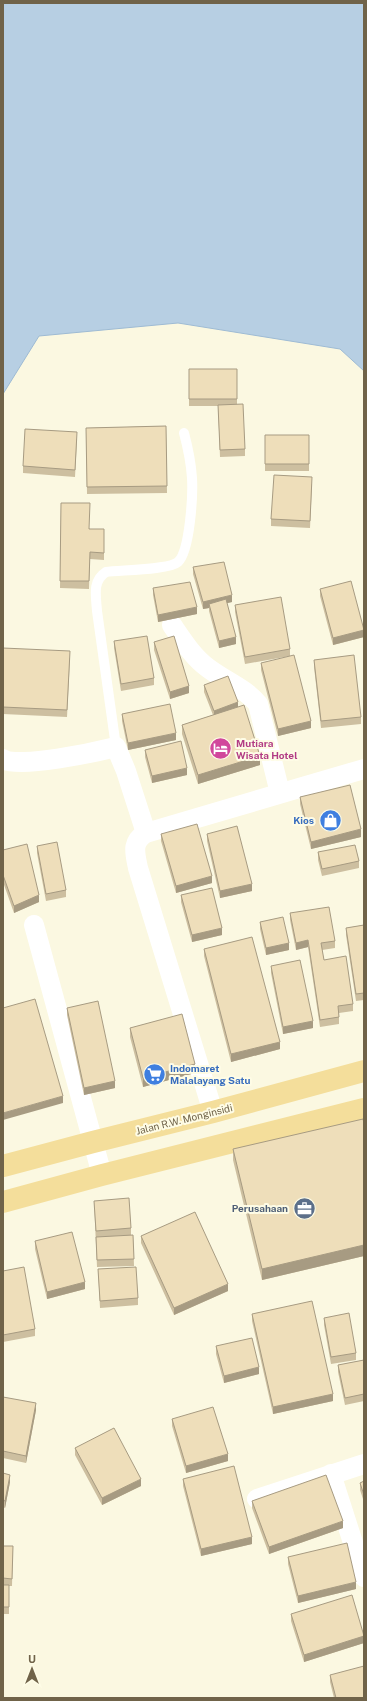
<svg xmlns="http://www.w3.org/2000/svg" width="367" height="1701" viewBox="0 0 367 1701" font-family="'Public Sans',sans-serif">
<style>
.water{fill:#b7cfe3;stroke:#9ebbd4}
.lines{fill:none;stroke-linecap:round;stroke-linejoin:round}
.service{stroke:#fff;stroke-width:10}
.minor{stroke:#fff;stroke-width:20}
.trunk{stroke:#f4de9b;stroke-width:22}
.wall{fill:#cdbfa0}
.shaded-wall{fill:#a79b82}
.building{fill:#eedeba;stroke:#a79b82}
.labels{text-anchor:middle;stroke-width:4;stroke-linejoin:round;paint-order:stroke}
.hotel-label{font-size:10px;font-weight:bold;fill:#b23c85;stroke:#fefce6;text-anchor:start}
.shop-label{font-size:10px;font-weight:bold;fill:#366cbe;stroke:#fefce6;text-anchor:end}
.street-label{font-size:10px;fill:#706349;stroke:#fefce6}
.service-label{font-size:10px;font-weight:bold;fill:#4e5e75;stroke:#fefce6;text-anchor:end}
</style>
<rect width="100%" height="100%" fill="#fbf8e1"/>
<!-- water -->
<path class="water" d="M3 3H364V371L340 349 178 323 39 336 3 394Z"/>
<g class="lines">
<!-- service -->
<path class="service" d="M116 747 97 611C96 596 92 581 106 572 120 570 169 570 178 562 190 551 193 495 192 478 191 463 188 448 184 433"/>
<!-- minor -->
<path class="minor" d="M172 625C183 641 193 657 208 668 225 681 245 688 258 704L280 793
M3 759C18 769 96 752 116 747L126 771 146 833
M34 925 102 1175
M213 1112 138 868C135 853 131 842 146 833L364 769
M331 1474 364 1577
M257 1499 364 1464"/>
<!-- trunk -->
<path class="trunk" d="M3 1166 93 1142 213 1112 364 1071
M3 1202 102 1175 364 1109"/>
</g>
<!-- wall -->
<path class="wall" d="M189 369H237V404L245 449V456L220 457 218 406H189Z
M166 426 167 493 87 494 86 428Z
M265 435H309V471H265Z
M77 439 75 477 23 473V466Z
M312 484 310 528 271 526V519Z
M61 503 90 529H104V560L90 559 89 589 60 588Z
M193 567 232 602 227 603 236 644 219 648 209 611V608L203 609 193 574Z
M153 588 197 614 158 622 153 595Z
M320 589 364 637 333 645 320 596Z
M235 605 290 649V656L245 664 235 612Z
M114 641 154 678V685L121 691 114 648Z
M154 642 189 693 170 699 154 650Z
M3 648 70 658 67 717 3 714Z
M314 660 361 717V724L321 728 314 667Z
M261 663 311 728 278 736 261 670Z
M204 685 238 707 260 765 198 784 182 734V725L213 715 204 692Z
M122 714 176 740 128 750 122 721Z
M145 750 187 775 152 783 145 757Z
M300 797 361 837 311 849 300 804Z
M161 834 212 883 176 893 161 841Z
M207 834 252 891 220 898 207 841Z
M37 846 66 890V897L46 901 37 853Z
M3 850 39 902 14 913 3 882Z
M318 852 359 861V868L322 876 318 860Z
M181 895 222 935 192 942 181 902Z
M290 913 335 941V948L322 950 324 960 353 1004V1011L339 1013V1024L320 1027 308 947 296 950 290 920Z
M260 922 289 950 266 955 260 929Z
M364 925V1000L356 1001 346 935V928Z
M204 949 280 1049 231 1062 204 956Z
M271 966 313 1028 283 1034 271 973Z
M67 1008 115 1088 84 1095 67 1015Z
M130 1028 195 1073 143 1087 130 1037Z
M364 1123V1256L262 1280 233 1160V1149Z
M94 1201 131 1228V1235H133L134 1266 97 1267Z
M141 1236 228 1291 174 1315 141 1243Z
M35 1241 85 1289 47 1299 35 1249Z
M98 1269 138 1298V1305L100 1308Z
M3 1271 35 1329V1336L3 1342Z
M252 1314 333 1401 273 1414 252 1321Z
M324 1318 356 1353V1360L331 1364 324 1325Z
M216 1346 259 1374 224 1383 216 1354Z
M364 1360V1401L345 1405 338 1372V1365Z
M3 1397 36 1410 26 1463 3 1458Z
M172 1419 228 1461 186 1473 172 1426Z
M75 1448 141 1486 102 1505 75 1455Z
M3 1473 10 1482 5 1508 3 1507Z
M183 1479 252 1544 201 1556 183 1486Z
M364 1481V1502L360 1490V1483Z
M252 1501 343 1528 269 1554 252 1508Z
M3 1546H13L12 1586H9V1614H3Z
M288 1557 356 1589 298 1603 288 1564Z
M291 1614 364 1635V1643L304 1662 291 1621Z
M330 1675 364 1698H334L330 1682Z"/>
<!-- shaded-wall -->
<path class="shaded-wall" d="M232 595V602L210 607 209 604V608L203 609V602Z
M197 607V614L158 622V615Z
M364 630V637L333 645V638Z
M236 637V644L219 648V641Z
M189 686V693L170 699V692Z
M238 702V709L214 718V711Z
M311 721V728L278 736V729Z
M176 733V740L128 750V743Z
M260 756V765L198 784V775Z
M187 768V775L152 783V776Z
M361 829V837L311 849V842Z
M212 876V883L176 893V886Z
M252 884V891L220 898V891Z
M39 895V902L14 913V906Z
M222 928V935L192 942V935Z
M308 940V947L296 950V943Z
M289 943V950L266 955V948Z
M313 1021V1028L283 1034V1027Z
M280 1042V1049L231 1062V1054Z
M195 1064V1073L143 1087V1078Z
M115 1081V1088L84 1095V1088Z
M63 1096V1103L3 1120V1113Z
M364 1245V1256L262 1280V1269Z
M85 1282V1289L47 1299V1292Z
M228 1284V1291L174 1315V1308Z
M259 1367V1374L224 1383V1376Z
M333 1394V1401L273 1414V1407Z
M36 1403V1410L26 1463V1456Z
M228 1454V1461L186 1473V1466Z
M10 1475V1482L5 1508V1501Z
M141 1479V1486L102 1505V1498Z
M343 1521V1528L269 1554V1547Z
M252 1537V1544L201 1556V1549Z
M356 1582V1589L298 1603V1596Z
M364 1636V1643L304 1662V1655Z"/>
<!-- building -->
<path class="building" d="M189 369H237V399H189Z
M243 404 245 449 220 450 218 405Z
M166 426 167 486 87 487 86 428Z
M25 429 77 432 75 470 23 466Z
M265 435H309V464H265Z
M274 475 312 477 310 521 271 519Z
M61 503H90L89 529H104V553L90 552 89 581H60Z
M224 562 232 595 203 602 193 567Z
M351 581 364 630 333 638 320 589Z
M190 582 197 607 158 615 153 588Z
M281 597 290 649 245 657 235 605Z
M226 599 236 637 219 641 209 604Z
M147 636 154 678 121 684 114 641Z
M174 636 189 686 170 692 154 642Z
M3 648 70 651 67 710 3 707Z
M294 655 311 721 278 729 261 663Z
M354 655 361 717 321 721 314 660Z
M228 676 238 702 214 711 204 685Z
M170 704 176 733 128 743 122 714Z
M244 705 260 756 198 775 182 725Z
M181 741 187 768 152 776 145 750Z
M350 785 361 829 311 842 300 797Z
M197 824 212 876 176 886 161 834Z
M237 826 252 884 220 891 207 834Z
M57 842 66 890 46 894 37 846Z
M27 844 39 895 14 906 3 875V850Z
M355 845 359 861 322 869 318 852Z
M212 888 222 928 192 935 181 895Z
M329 907 335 941 321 943 324 960 346 956 353 1004 338 1006 339 1017 320 1020 308 940 296 943 290 913Z
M283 917 289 943 266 948 260 922Z
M364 925V993L356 994 346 928Z
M252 937 280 1042 231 1054 204 949Z
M300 960 313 1021 283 1027 271 966Z
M35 999 63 1096 3 1113V1008Z
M98 1001 115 1081 84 1088 67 1008Z
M182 1014 195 1064 143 1078 130 1028Z
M363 1119 364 1123V1245L262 1269 233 1149Z
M129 1198 131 1228 96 1231 94 1201Z
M195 1212 228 1284 174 1308 141 1236Z
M72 1232 85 1282 47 1292 35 1241Z
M133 1235 134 1259 97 1260 96 1237Z
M24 1267 35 1329 3 1335V1271Z
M136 1267 138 1298 100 1301 98 1269Z
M312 1301 333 1394 273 1407 252 1314Z
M349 1313 356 1353 331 1357 324 1318Z
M252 1338 259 1367 224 1376 216 1346Z
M364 1360V1394L345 1398 338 1365Z
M3 1397 36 1403 26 1456 3 1451Z
M213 1407 228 1454 186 1466 172 1419Z
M114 1428 141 1479 102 1498 75 1448Z
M234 1466 252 1537 201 1549 183 1479Z
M3 1473 10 1475 5 1501 3 1500Z
M326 1475 343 1521 269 1547 252 1501Z
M364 1481V1495L360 1483Z
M347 1543 356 1582 298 1596 288 1557Z
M3 1546H13L12 1579 3 1578Z
M3 1585H9V1607H3Z
M352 1595 364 1636 304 1655 291 1614Z
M364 1666V1698H336L330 1675Z"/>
<!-- icons -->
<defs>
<symbol id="hotel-disc" viewBox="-11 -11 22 22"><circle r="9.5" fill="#d1479c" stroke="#fefce6"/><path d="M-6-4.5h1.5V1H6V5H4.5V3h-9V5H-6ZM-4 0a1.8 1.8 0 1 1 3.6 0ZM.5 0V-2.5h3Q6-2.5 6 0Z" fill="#fff"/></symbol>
<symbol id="shop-disc" viewBox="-11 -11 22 22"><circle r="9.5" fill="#3f7fe0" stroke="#fefce6"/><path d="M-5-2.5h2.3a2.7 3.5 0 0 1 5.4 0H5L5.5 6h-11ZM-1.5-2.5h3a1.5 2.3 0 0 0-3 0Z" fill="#fff"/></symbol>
<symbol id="supermarket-disc" viewBox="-11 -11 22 22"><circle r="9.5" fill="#3f7fe0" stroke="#fefce6"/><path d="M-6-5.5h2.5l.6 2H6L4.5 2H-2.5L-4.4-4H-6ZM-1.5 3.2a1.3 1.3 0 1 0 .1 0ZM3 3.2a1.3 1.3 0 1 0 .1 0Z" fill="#fff"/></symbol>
<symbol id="office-disc" viewBox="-11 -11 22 22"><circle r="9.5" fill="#5c6f8a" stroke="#fefce6"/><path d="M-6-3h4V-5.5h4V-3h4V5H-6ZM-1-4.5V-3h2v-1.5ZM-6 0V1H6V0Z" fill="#fff"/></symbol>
</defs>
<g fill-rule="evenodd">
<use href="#hotel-disc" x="208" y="736" width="25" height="25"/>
<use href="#shop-disc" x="318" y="808" width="25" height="25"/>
<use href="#supermarket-disc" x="142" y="1062" width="25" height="25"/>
<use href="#office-disc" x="292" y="1196" width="25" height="25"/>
</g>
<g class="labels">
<!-- hotel labels -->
<g class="hotel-label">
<text x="236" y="747">Mutiara<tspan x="236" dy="12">Wisata Hotel</tspan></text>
</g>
<!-- shop labels -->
<g class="shop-label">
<text x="314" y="824">Kios</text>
<text x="170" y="1072" text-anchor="start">Indomaret<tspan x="170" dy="12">Malalayang Satu</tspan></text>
</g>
<!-- street labels -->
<g class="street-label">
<text transform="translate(184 1119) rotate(-14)" y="4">Jalan R.W. Monginsidi</text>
</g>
<!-- service labels -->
<g class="service-label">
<text x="288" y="1212">Perusahaan</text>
</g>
</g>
<!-- border -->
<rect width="367" height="1701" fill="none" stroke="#706349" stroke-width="8"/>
<!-- north arrow -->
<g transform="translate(32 1669)" stroke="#fefce6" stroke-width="3" paint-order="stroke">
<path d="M0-3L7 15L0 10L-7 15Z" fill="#706349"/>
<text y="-6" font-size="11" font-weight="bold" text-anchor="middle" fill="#706349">U</text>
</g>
</svg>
